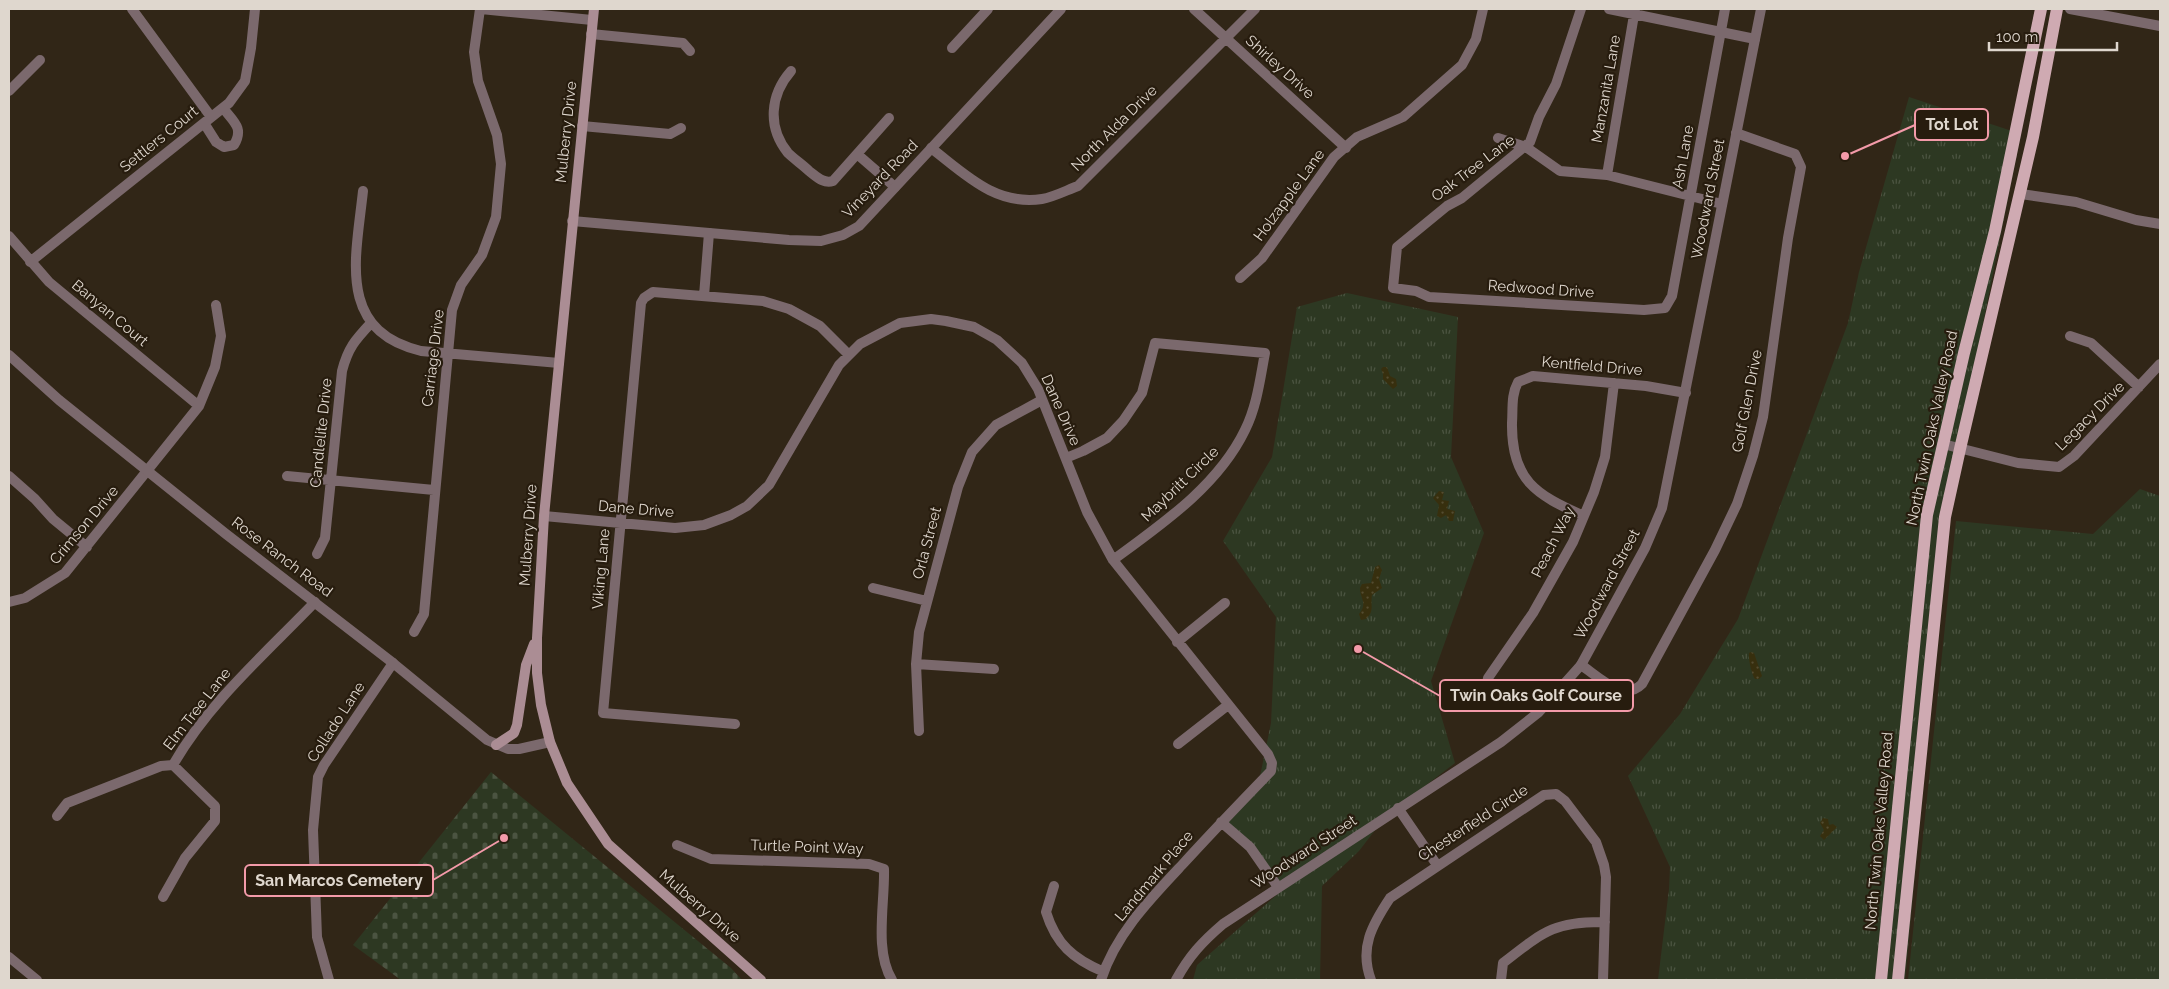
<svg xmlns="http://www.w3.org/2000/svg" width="2169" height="989" viewBox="0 0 2169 989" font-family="Raleway,sans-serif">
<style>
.grass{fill:url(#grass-tufts)}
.sand{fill:url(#sand-dots)}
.cemetery{fill:url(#cemetery-stones)}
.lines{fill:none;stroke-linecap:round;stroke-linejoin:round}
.minor{stroke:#7b696d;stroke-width:10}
.tertiary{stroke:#7b696d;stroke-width:10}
.secondary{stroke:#ab8d94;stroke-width:10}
.primary{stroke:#cfaab2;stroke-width:12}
.labels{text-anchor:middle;stroke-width:4.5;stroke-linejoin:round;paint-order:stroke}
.street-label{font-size:15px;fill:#dfd7ce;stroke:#271c0e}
.leader{fill:none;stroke:#f39aa9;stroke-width:2}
.callout-dot{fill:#f39aa9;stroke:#271c0e;stroke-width:2}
.callout{fill:#271c0e;stroke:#f39aa9;stroke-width:2}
.callout-label{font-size:16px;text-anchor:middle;font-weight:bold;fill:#dfd7ce}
</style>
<defs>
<pattern id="grass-tufts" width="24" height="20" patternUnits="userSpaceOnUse" patternTransform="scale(1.25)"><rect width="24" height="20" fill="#2d3822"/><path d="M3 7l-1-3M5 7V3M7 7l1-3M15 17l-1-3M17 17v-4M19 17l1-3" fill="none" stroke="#4b5441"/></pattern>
<pattern id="sand-dots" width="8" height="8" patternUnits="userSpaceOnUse" patternTransform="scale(1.25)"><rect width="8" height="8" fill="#372f0e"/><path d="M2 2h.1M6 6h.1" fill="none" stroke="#544c30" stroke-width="1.8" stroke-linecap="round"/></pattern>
<pattern id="cemetery-stones" width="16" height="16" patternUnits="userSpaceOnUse" patternTransform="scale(1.25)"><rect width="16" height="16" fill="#2d3822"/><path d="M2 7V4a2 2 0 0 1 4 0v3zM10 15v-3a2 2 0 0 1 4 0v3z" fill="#4b5441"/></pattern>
</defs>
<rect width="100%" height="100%" fill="#312617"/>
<!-- grass -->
<path class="grass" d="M1909 97 2021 134 1944 518 1917 852 1905 980H1658L1669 889 1670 867 1628 776 1680 714 1738 619 1848 323 1859 272Z
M1347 293 1458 317 1451 457 1484 533 1431 681 1455 763 1386 816 1359 851 1322 886 1320 980H1193L1197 965 1305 870 1278 887 1222 822 1259 781 1271 723 1276 617 1223 541 1272 457 1297 307Z
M2140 489 2160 496V980H1908L1956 521 2093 534Z"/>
<!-- sand -->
<path class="sand" d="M1383 367H1387L1390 376 1396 379 1397 386 1393 389 1383 379V374L1381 369Z
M1439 491 1444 492 1442 500 1449 501 1447 509 1455 511 1453 521H1449L1446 515 1441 518 1437 516 1439 505 1433 498Z
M1379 565 1382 570 1379 579 1382 588 1372 595C1370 605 1375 611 1366 619L1361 620 1359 614C1368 603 1360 599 1360 588L1362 584 1371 583 1375 567Z
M1751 652 1754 653 1762 676 1759 679H1755C1752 676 1748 658 1749 653Z
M1823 818 1828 819 1829 825 1833 824 1837 827 1824 840 1820 836 1824 830 1820 823Z"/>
<!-- cemetery -->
<path class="cemetery" d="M491 772 731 968 742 980H401L353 945Z"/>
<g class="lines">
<!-- minor -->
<path class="minor" d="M132 9 211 117
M481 9 592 20
M1194 9 1346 148
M1581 9 1556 84 1539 117 1530 142 1462 198 1447 206 1397 247 1393 288 1416 291 1429 297 1644 310 1665 308 1672 296 1725 9
M1609 9 1755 39
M591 34 683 43 690 51
M952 48 988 9
M791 71C770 95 767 127 788 153 794 159 803 165 809 171 816 176 823 184 833 181L889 118
M9 91 40 60
M204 123 216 142 224 147 234 145C244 128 234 122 223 108
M582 126 670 134 681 128
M1498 138 1526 147 1560 171 1607 175 1722 204
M931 148C965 174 995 206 1042 199 1054 197 1067 190 1078 186L1255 9
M857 154 895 187
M1607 175 1635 9
M363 191C356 257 336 331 421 351L559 363
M2021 194 2076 202 2136 220 2160 224
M9 236 49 282 199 406
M30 262 229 103 245 81 251 48 255 9
M1240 278 1262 258 1334 157 1357 137 1403 117 1462 65 1476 39 1483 9
M704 296 709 233
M2070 336 2091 343 2139 387
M1943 444 2018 463 2059 467 2074 456 2160 364
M1066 458 1083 451 1107 438 1123 421 1142 393 1155 343 1265 353C1260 379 1257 406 1245 430 1218 486 1162 524 1113 560
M9 476 35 499 53 519 87 547
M287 476 434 490
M544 516 675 528 704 525 731 515 747 506 769 485 839 365 860 344 900 323 931 319 946 321 974 327 997 340 1022 363 1038 389 1087 512 1113 560 1268 754 1272 763 1271 771C1241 802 1211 833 1182 865 1150 899 1115 935 1101 980
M1584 516C1536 495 1511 480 1512 423 1513 408 1511 395 1518 382L1533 376 1646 386 1686 393
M317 554 325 538 342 371C348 348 355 340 371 323
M873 588 927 601
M9 602 25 598 65 573 199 406 215 367 221 336 216 305
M414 632 424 614 452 310 461 285 482 255 496 217 501 164 497 135 478 81 474 52 480 9
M1177 642 1225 603
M916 664 994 669
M1581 665C1598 676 1623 703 1642 684L1715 550 1737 504 1753 456 1763 417 1788 238 1801 167 1795 154 1736 133
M1484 701 1488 678 1533 613 1573 542 1594 492 1605 457 1614 383
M735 724 603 713 641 303 644 298 653 292 763 301 789 309 820 326 849 355
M919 731 916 664 919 632 958 487 972 452 996 425 1042 400
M1178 744 1228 705
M1398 808 1437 865
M57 816 67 803 161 766 173 765C209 702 266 653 315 602
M1221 822 1250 847 1278 887
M677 845 711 859 869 864 884 869C885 903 874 951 892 980
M1054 886 1046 912C1056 944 1073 959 1104 972
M163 897 185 858 215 821V806L173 765
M9 957 37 980
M329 980 317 937 313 830 318 777 324 765 393 663
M1371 980C1359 948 1372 925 1390 898L1544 795 1556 794 1565 801 1596 842 1604 865 1606 877 1603 980
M1501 980 1503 963C1542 933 1553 921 1605 922"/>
<!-- tertiary -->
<path class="tertiary" d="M2070 9 2160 26
M572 221 789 240 821 241 843 235 859 226 1061 9
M9 355 59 400 226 534 393 663 487 740 508 749H519L550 742
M1176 980C1189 956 1202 942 1223 924L1501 742 1539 712 1581 665 1645 548 1662 508 1761 9"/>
<!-- secondary -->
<path class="secondary" d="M594 9 544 516 537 638V673L541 705 550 742 567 783 608 844 761 980
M496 745 514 733 517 725 526 665 534 644"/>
<!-- primary -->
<path class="primary" d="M1881 980 1927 515 1964 353 1995 231 2041 9
M1898 980 1945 517 1960 449 2033 137 2057 9"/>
</g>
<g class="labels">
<!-- street labels -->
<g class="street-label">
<text transform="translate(1280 67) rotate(42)" y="5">Shirley Drive</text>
<text transform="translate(1606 89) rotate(-80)" y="5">Manzanita Lane</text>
<text transform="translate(1114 128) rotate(-45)" y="5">North Alda Drive</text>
<text transform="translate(566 132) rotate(-84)" y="5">Mulberry Drive</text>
<text transform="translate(159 139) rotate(-39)" y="5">Settlers Court</text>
<text transform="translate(1683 157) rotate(-80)" y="5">Ash Lane</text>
<text transform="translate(1473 168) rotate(-37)" y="5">Oak Tree Lane</text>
<text transform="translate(880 179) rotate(-46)" y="5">Vineyard Road</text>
<text transform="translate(1289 195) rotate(-54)" y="5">Holzapple Lane</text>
<text transform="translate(1708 199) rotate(-79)" y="5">Woodward Street</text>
<text transform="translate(1541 289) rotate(4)" y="5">Redwood Drive</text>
<text transform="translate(110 313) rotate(40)" y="5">Banyan Court</text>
<text transform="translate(433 358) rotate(-83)" y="5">Carriage Drive</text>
<text transform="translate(1592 366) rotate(5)" y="5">Kentfield Drive</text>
<text transform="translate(1747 401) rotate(-79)" y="5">Golf Glen Drive</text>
<text transform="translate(1061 410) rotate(66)" y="5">Dane Drive</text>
<text transform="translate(2090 416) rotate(-45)" y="5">Legacy Drive</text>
<text transform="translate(1932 428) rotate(-78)" y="5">North Twin Oaks Valley Road</text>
<text transform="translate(321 433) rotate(-84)" y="5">Candlelite Drive</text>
<text transform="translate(1180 484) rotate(-44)" y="5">Maybritt Circle</text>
<text transform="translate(636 509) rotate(5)" y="5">Dane Drive</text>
<text transform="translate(84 525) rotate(-50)" y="5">Crimson Drive</text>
<text transform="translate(528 535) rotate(-86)" y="5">Mulberry Drive</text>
<text transform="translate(1553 542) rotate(-63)" y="5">Peach Way</text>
<text transform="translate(927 543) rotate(-75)" y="5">Orla Street</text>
<text transform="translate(282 557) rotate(37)" y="5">Rose Ranch Road</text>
<text transform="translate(601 569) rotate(-85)" y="5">Viking Lane</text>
<text transform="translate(1607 584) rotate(-62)" y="5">Woodward Street</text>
<text transform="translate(197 709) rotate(-52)" y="5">Elm Tree Lane</text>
<text transform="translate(336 722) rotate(-57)" y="5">Collado Lane</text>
<text transform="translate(1473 823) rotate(-33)" y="5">Chesterfield Circle</text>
<text transform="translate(1879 831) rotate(-85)" y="5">North Twin Oaks Valley Road</text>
<text transform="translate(807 847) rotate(2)" y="5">Turtle Point Way</text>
<text transform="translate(1304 852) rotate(-33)" y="5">Woodward Street</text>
<text transform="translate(1154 876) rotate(-50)" y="5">Landmark Place</text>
<text transform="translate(700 906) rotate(41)" y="5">Mulberry Drive</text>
</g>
</g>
<!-- callouts -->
<path class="leader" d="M1845 156L1915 125M1358 649L1440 696M504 838L433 880"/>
<g class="callout-dot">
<circle cx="1845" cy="156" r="5"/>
<circle cx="1358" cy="649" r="5"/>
<circle cx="504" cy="838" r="5"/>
</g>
<g class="callout">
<rect x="1915" y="109" width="73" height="31" rx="5"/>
<rect x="1440" y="680" width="193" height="31" rx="5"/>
<rect x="245" y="865" width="188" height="31" rx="5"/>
</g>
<g class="callout-label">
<text x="1952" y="130">Tot Lot</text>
<text x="1536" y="701">Twin Oaks Golf Course</text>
<text x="339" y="886">San Marcos Cemetery</text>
</g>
<!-- border -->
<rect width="2169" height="989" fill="none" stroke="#dfd7ce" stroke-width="20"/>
<!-- scale -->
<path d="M1989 42v8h128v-8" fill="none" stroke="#dfd7ce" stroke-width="2.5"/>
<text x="1996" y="42" font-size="15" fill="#dfd7ce" stroke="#271c0e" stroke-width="4" paint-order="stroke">100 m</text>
</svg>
